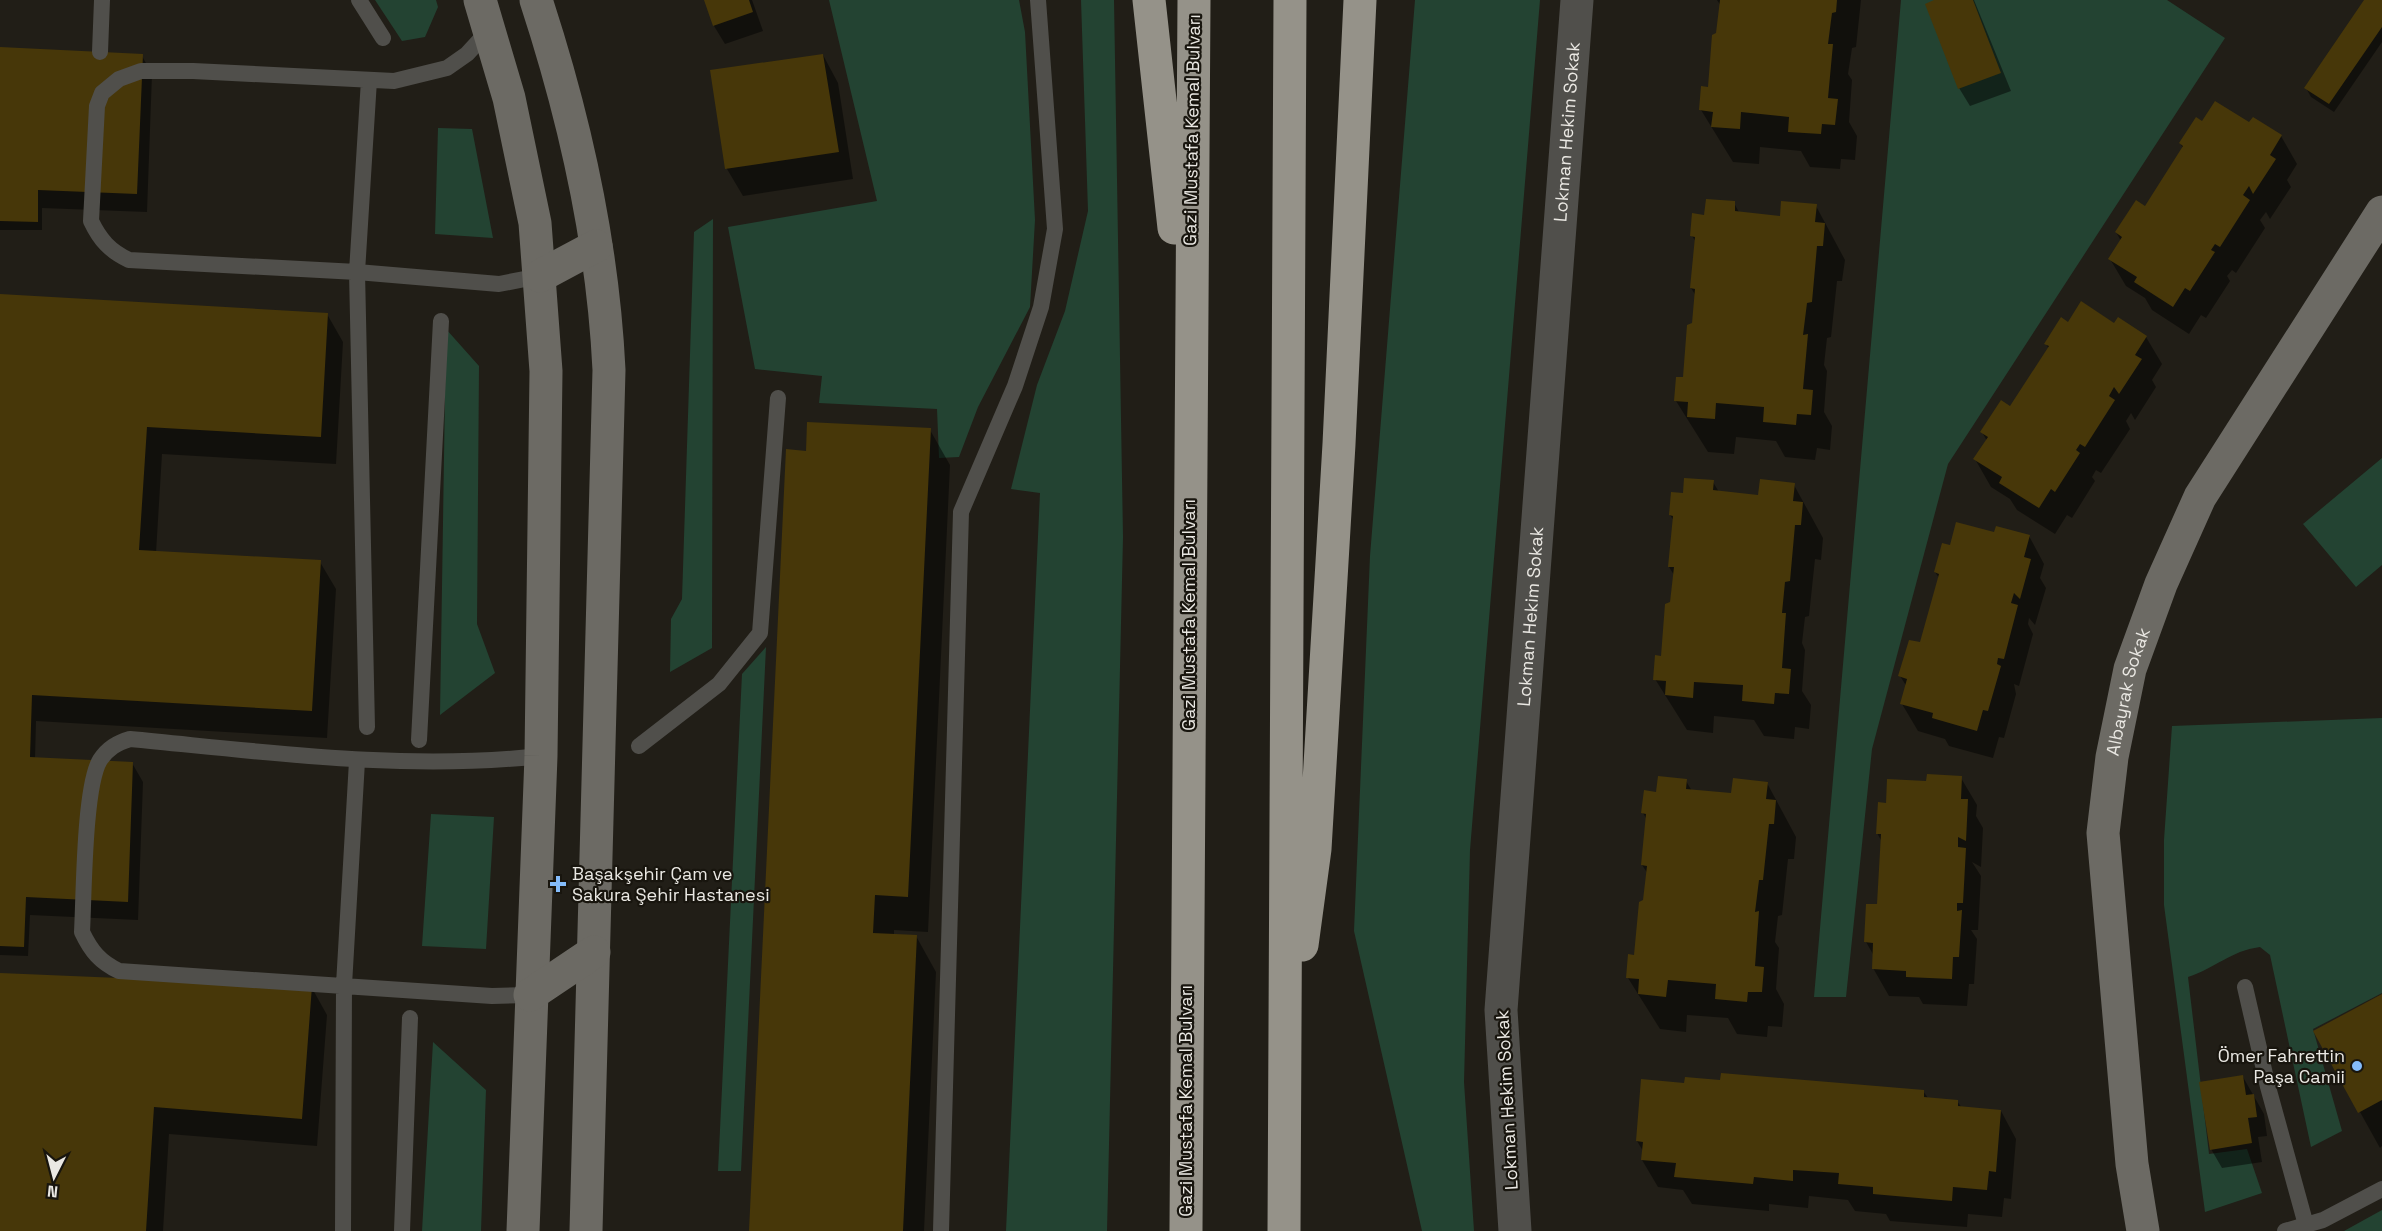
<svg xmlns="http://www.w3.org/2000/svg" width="2382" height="1231" viewBox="0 0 2382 1231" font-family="'Space Grotesk',sans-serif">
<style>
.green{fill:#234332}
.shadow{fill:#0007}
.building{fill:#473709}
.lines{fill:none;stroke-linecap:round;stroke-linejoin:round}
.lane{stroke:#504f4b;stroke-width:16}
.street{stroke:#504f4b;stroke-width:33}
.secondary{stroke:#6c6a64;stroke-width:33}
.highway{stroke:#959289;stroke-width:33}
.poi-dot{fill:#84bcfb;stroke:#18150e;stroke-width:2}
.labels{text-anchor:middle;stroke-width:4.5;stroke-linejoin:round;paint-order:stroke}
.street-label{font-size:18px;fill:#eae8e3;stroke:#18150e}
.poi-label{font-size:18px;fill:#eae8e3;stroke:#18150e;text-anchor:start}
</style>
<rect width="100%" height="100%" fill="#211e17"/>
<!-- green -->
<path class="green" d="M375 0H436L438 7 425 37 402 41Z
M829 0H1019L1025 32 1035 220 1030 307 978 407 959 457 939 458 937 409 819 403 822 376 755 369 728 227 877 201Z
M1081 0H1114L1123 537 1107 1231H1006L1040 493 1011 489 1037 385 1065 311 1088 211Z
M1415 0H1540L1470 850 1464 1082 1474 1231H1422L1354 931 1370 556Z
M1901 0H2167L2225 38 1948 464 1872 749 1846 997H1814Z
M438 128 472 129 493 238 435 234Z
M713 219 712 648 670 672 671 619 682 599 694 232Z
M446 329 479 366 477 624 495 673 440 715Z
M2382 458V565L2356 587 2303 524Z
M766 647 741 1171H718L742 674Z
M2382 718V993L2313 1029 2342 1131 2311 1147 2270 955 2260 947C2230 951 2216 968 2188 977L2209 1154 2247 1149 2262 1193 2205 1212 2164 905V840L2172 726Z
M431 814 494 817 486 949 422 946Z
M433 1042 486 1090 481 1231H422Z
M2382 1210V1231H2344Z"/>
<!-- shadow -->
<path class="shadow" d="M706 0H752L763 31 725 44 714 26Z
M1717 0H1861L1856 47 1852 48 1848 74 1852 80 1849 122 1857 136 1855 160 1841 159 1840 169 1810 167 1801 151 1760 147 1759 164 1733 162 1701 110 1709 89 1718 34 1721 6Z
M1938 0H1974L2011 91 1970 106 1959 88Z
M2366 0H2382V42L2334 112 2311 97 2306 88Z
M0 49 142 56 152 74 147 212 42 208V230H0Z
M823 55 838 83 853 179 743 196 727 169 712 72Z
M2203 123 2249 124 2281 136 2297 164 2287 180 2291 187 2270 219 2266 212 2260 220 2265 228 2236 273 2232 270 2227 276 2230 281 2206 318 2201 315 2189 334 2152 310 2145 298 2126 286 2110 259 2121 241 2116 232 2145 208 2183 148 2180 143Z
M1734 203 1740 214 1781 218 1816 206 1845 260 1842 281H1837L1831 337 1827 338 1824 365 1827 371 1824 412 1832 426 1830 450 1817 448 1815 460 1785 457 1776 441 1736 437 1734 454 1708 452 1676 401 1685 378 1696 296 1691 288 1696 242 1692 236 1706 216Z
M0 296 327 314 343 342 336 464 162 454 156 553 320 562 336 589 327 738 36 721 35 759 132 763 143 782 138 920 30 915 28 956 0 955Z
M2068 324 2114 325 2146 337 2162 364 2152 380 2156 387 2135 420 2131 413 2126 421 2130 429 2101 473 2096 470 2092 477 2095 481 2072 518 2067 515 2055 534 2017 510 2010 499 1991 487 1975 459 1987 441 1982 432 2011 408 2049 349 2046 344Z
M930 430 950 465 928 932 894 930V935L916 936 936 972 924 1231H750L807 452Z
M1713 482 1719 492 1759 497 1794 485 1823 538 1821 560 1815 559 1809 616 1805 617 1802 643 1805 650 1802 691 1811 705 1809 729 1795 727 1794 739 1764 736 1754 720 1714 716 1713 733 1687 730 1655 679 1663 657 1674 575 1669 567 1674 521 1670 515 1684 495Z
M1995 534 2029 536 2044 564 2040 578 2046 588 2035 625 2029 618 2028 624 2033 634 2019 686 2014 684 2016 694 2004 738 1999 737 1993 758 1949 746 1945 739 1918 731 1902 704 1907 687 1900 676 1921 644 1939 578 1935 572 1951 547Z
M1961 778 1977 805 1976 816 1983 828 1981 867 1972 862 1981 876 1978 930H1971L1977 939 1974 984H1969L1967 1006 1923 1004 1919 997 1889 996 1873 968 1874 956 1866 942 1879 906 1882 842 1877 833 1887 804 1928 783Z
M1686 781 1692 791 1733 795 1767 783 1796 837 1794 859H1788L1782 915 1778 916 1775 942 1779 948 1776 989 1784 1004 1782 1027 1768 1026 1767 1037 1737 1034 1728 1018 1687 1015 1686 1032 1660 1029 1628 978 1636 956 1648 874 1642 865 1647 820 1643 813 1657 793Z
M0 975 312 988 327 1015 317 1146 169 1134 163 1231H0Z
M2382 996V1146L2380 1148 2315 1031Z
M2243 1077 2264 1114 2267 1136 2258 1137 2262 1162 2222 1168 2211 1149Z
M1686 1085 1923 1091 1928 1098 1957 1101 1962 1108 2001 1111 2016 1139 2011 1199 2004 1198 2002 1217 1968 1214 1967 1227 1890 1221 1886 1214 1855 1211 1848 1200 1809 1196 1808 1208 1769 1204V1211L1692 1204 1683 1190 1658 1187 1642 1160 1643 1151 1637 1141Z"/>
<!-- building -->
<path class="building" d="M704 0H749L753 12 713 26Z
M1720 0H1837L1836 12 1832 13 1828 44H1833L1828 98 1838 99 1835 125 1822 124 1821 134 1788 132 1789 117 1741 112 1740 129 1711 127 1713 112 1699 110 1701 86 1708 87 1712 35 1716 33Z
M1934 0H1973L2001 73 1958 89 1925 4Z
M2364 0H2382V27L2329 104 2304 88Z
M0 47 143 54 137 194 38 190V222L0 221Z
M823 54 839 152 725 169 710 70Z
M2215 101 2249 122 2253 117 2282 135 2270 155 2276 159 2253 194 2249 186 2243 195 2250 200 2220 247 2215 244 2211 250 2215 252 2190 291 2185 288 2173 307 2134 282 2137 277 2108 259 2122 237 2115 232 2136 200 2145 206 2183 146 2179 143 2196 117 2202 121Z
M1706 199 1735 201V211L1780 216 1781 201 1817 204 1815 222 1825 223 1823 246H1817L1812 302 1807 303 1803 335 1808 334 1803 389 1813 390 1811 415 1797 414 1796 425 1763 422 1764 407 1716 403 1715 419 1687 417 1688 402 1674 401 1676 377H1683L1687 325 1692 323 1695 289 1690 288 1695 237 1690 236 1692 213 1704 215Z
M0 294 328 313 321 437 147 427 139 550 321 560 312 711 32 695 30 757 133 762 128 902 26 897 24 947 0 946Z
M2081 301 2114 323 2118 317 2147 336 2135 355 2142 359 2119 394 2114 387 2109 396 2115 400 2085 447 2080 444 2076 450 2080 453 2055 492 2051 489 2039 508 1999 483 2002 477 1973 459 1988 437 1980 432 2001 400 2010 406 2049 346 2044 344 2061 317 2068 322Z
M807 422 931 428 908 897 875 895 873 933 917 935 903 1231H749L786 449 806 451Z
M1684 478 1714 480 1713 490 1758 495 1760 479 1795 483 1793 501 1803 502 1801 525H1795L1790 581 1785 582 1782 613H1786L1782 668 1791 669 1789 694 1775 693 1774 704 1742 701 1743 685 1694 682 1693 698 1665 695 1666 681 1653 680 1655 655 1661 656 1665 604 1670 602 1674 567H1668L1673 516 1669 515 1671 492 1683 493Z
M1956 522 1994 532 1996 526 2030 535 2024 557 2031 559 2020 599 2014 593 2011 603 2018 605 2004 659 1998 658 1997 664 2001 666 1988 711 1983 710 1977 731 1932 718 1933 713 1900 704 1907 679 1898 676 1909 640 1920 642 1939 574 1934 572 1942 543 1950 545Z
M1927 774 1962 776 1961 799H1968L1966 841 1958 837V847L1966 848 1963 903H1957V911L1962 910 1959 957H1953L1952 979 1906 977V971L1872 969 1873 943 1864 942 1866 904H1877L1881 834H1876L1878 802 1886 803 1887 779 1926 781Z
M1658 776 1687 779 1686 789 1731 793 1733 778 1768 782 1766 799 1776 800 1774 824H1769L1763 880H1759L1755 912 1759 911 1755 966 1764 967 1762 992H1748L1747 1002 1715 999 1716 984 1668 980 1666 997 1638 994 1639 979 1626 978 1628 954 1634 955 1639 902 1643 900 1647 866 1641 865 1646 814 1641 813 1644 790 1656 792Z
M0 973 312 986 302 1119 154 1107 146 1231H0Z
M2382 994V1100L2358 1113 2313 1031Z
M1721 1073 1924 1090V1097L1958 1100V1106L2001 1110 1996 1172 1989 1171 1987 1190 1953 1187 1952 1201 1873 1194V1187L1838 1184 1839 1173 1793 1170V1181L1754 1177 1753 1184 1674 1177 1676 1163 1641 1160 1643 1142 1636 1141 1641 1079 1684 1083 1685 1077 1720 1080Z
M2243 1075 2246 1095 2254 1094 2257 1117 2248 1118 2252 1143 2210 1150 2199 1082Z"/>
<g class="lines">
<!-- lane -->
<path class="lane" d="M359 0 383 38
M490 29 467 54 447 68 394 81 193 71H141L119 79 102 93 97 106 91 221C100 240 110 251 129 260L357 272 499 284 540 276
M100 52 102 0
M367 727 357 272 369 80
M419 740 441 321
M639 746 719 684 760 633 778 398
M2245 987 2268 1087 2306 1225
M530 995 492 996 119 971C100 962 91 951 82 932 84 896 84 786 100 760 108 748 117 743 130 739 267 752 404 771 541 756
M343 1231 344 985 357 761
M402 1231 410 1018
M941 1231 961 512 1015 386 1041 307 1055 229 1038 0
M2285 1231 2323 1220 2382 1189"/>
<!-- street -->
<path class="street" id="s1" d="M1515 1231 1501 1010 1577 0"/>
<!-- secondary -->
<g class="secondary">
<path d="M480 0 509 98 535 223 546 371 541 756 523 1231"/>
<path d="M536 0C575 119 603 245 609 370L586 1231"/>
<path d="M540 276 596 246"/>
<path d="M530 995 594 952"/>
<path id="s2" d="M2143 1231 2132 1164 2103 833 2112 757 2130 669 2161 584 2200 497 2382 212"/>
</g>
<!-- highway -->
<path class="highway" d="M1149 0 1174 228
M1302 945 1315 849 1339 444 1360 0
M1186 1231 1194 0
M1284 1231 1290 0"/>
</g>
<!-- markers -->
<g class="poi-dot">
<path d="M555 875h6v6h6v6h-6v6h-6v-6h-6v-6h6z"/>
<circle cx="2357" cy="1066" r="6"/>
</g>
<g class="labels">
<!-- street labels -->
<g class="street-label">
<text transform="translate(1192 130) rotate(-89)" y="6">Gazi Mustafa Kemal Bulvarı</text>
<text dy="6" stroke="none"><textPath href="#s1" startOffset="1102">Lokman Hekim Sokak</textPath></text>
<text transform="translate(1189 615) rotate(-90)" y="6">Gazi Mustafa Kemal Bulvarı</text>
<text dy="6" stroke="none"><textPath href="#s1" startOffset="616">Lokman Hekim Sokak</textPath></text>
<text dy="6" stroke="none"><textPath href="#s2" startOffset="544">Albayrak Sokak</textPath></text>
<text transform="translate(1507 1100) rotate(-93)" y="6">Lokman Hekim Sokak</text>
<text transform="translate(1186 1101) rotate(-90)" y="6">Gazi Mustafa Kemal Bulvarı</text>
</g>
<!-- poi labels -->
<g class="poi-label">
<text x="572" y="880">Başakşehir Çam ve<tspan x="572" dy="21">Sakura Şehir Hastanesi</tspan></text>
<text x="2345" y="1062" text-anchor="end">Ömer Fahrettin<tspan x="2345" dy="21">Paşa Camii</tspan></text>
</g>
</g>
<!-- north arrow -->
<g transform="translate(54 1177) rotate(186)" stroke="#18150e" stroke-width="4.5" paint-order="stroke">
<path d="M0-4.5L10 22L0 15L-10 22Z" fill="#eae8e3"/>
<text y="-9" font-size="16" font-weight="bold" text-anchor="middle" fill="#eae8e3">N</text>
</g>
</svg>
